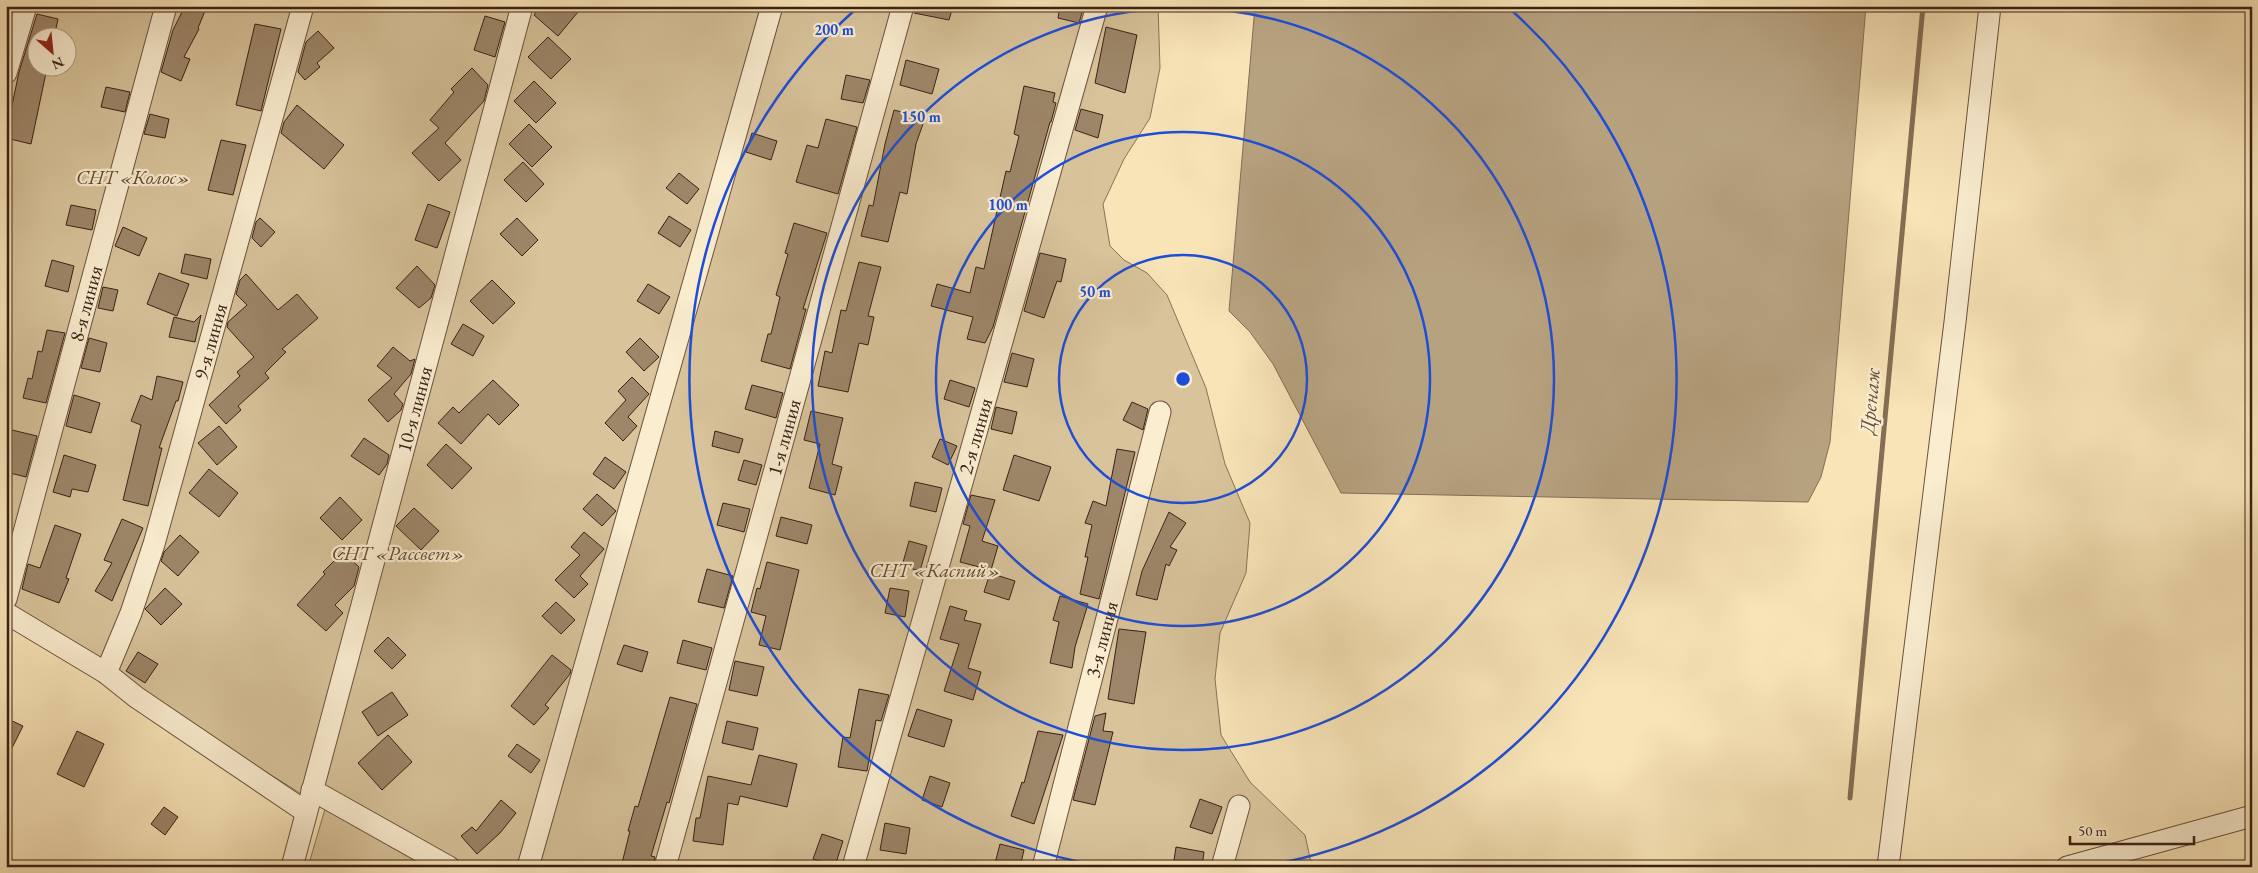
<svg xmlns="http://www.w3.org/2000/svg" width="2258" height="873" viewBox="0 0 2258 873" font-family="'EB Garamond',serif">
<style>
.green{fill:#d8c39b;stroke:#897258;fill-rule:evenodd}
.water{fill:#b7a280;stroke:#856e55}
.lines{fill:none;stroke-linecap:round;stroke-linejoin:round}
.stream{stroke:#856e55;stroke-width:5}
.building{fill:#9d8669;stroke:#3a2115}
.minor-casing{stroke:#6a523e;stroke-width:23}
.minor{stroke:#faedd0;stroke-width:21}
.ring{fill:none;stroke:#1d4ed8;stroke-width:2.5}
.labels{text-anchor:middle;stroke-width:4.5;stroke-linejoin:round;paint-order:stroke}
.park-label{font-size:20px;font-style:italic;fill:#624a36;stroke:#faedd0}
.street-label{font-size:20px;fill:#3a2115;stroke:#faedd0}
.water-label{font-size:21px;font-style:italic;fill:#664e3a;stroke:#faedd0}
.centre{fill:#1d4ed8;stroke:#faedd0;stroke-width:2.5}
.ring-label{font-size:15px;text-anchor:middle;font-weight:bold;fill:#1d4ed8;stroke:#faedd0;stroke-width:4.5;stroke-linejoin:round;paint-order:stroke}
</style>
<rect width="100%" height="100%" fill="#f8e4b7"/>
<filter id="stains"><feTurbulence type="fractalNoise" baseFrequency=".004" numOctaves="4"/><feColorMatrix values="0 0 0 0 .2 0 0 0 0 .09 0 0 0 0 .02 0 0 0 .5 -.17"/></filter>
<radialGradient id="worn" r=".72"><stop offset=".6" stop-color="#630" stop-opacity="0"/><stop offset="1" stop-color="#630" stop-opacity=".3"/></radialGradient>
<!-- green -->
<path class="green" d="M6 6H1158L1160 68 1150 118 1124 159 1103 204 1110 246 1124 260 1147 273 1167 295 1206 388 1225 464 1250 523 1246 573 1220 633 1215 679 1221 735 1250 782 1305 835 1312 867H308L325 809 124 682 6 602ZM38 38H68V68H38Z"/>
<!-- water -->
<path class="water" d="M1255 6H1866L1830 442 1821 477 1808 502 1341 493 1273 364 1250 332 1229 311Z"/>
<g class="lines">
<!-- stream -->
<path class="stream" d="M1850 798 1923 6"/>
</g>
<!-- building -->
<path class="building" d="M185 6H207L198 28 199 29 184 57 190 59 181 81 161 72 173 30Z
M541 6H571L578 12 558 36 534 15Z
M915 6H953L949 20 914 13Z
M1060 6H1084L1079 23 1058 18Z
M37 14 58 19 54 38H38V68H47L31 144 6 138V134L19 72Z
M485 16 505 22 495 57 474 50Z
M255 24 281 29 261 111 236 105Z
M1106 27 1137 35 1125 93 1095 83Z
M318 31 334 48 317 63 320 67 305 80 298 72 306 42Z
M548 37 571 59 551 79 528 57Z
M906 60 939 69 932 94 900 85Z
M472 68 488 85 484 101 445 143 461 160 439 181 412 153 439 128 430 120 454 92 451 89Z
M846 75 870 80 863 103 841 99Z
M534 81 556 103 536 123 514 101Z
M1024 86 1055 93 1053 102 1056 103 1051 122H1050L993 327 985 343 967 339 973 317 931 306 937 284 970 293 976 267 984 269 1006 171 1010 172 1019 136 1014 134Z
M106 87 130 92 125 112 101 107Z
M297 105 344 145 324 169 281 133 284 122Z
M1081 109 1103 115 1098 138 1075 130Z
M894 110 925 118 916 144 907 194 900 192 888 242 861 236 869 205 873 206 885 144Z
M150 114 169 119 165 138 144 134Z
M826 119 857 127 838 194 796 182 807 145 818 148Z
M529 124 552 147 532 167 509 144Z
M752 133 777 141 771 160 746 152Z
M221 140 246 145 233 195 208 190Z
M523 162 544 184 526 202 504 180Z
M679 173 699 189 687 204 666 188Z
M428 204 450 212 437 248 415 240Z
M71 205 96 210 92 230 66 225Z
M669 216 691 230 680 247 658 233Z
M260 218 275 232 261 247 252 238 256 222Z
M517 218 538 240 522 256 500 234Z
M794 223 827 233 803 309H806L790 369 761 361 768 334H771L780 297 776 295 788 254 785 253Z
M123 227 147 238 139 256 115 246Z
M1040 253 1066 259 1061 282 1057 281 1044 318 1024 311Z
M185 254 211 259 207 279 181 273Z
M52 260 74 266 68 292 45 286Z
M859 262 881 267 868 316 874 317 868 345 859 343 848 392 818 386 825 351 832 353 841 310 846 311Z
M417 266 435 285 431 298 419 308 396 288Z
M159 273 189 284 177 316 147 304Z
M246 274 278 310 297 294 318 318 282 349 286 352 265 373 269 378 238 406 241 410 226 424 209 405 240 376 237 372 254 357 227 327 228 322 247 305 236 294 240 280Z
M492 280 515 303 493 324 470 301Z
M648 284 670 297 659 314 637 301Z
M103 287 118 290 113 311 98 308Z
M201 315 195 342 169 337 174 317 194 322Z
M463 324 484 336 473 356 451 344Z
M47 330 65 333 46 403 23 398 28 378 32 379 38 351 42 352Z
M89 338 107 343 100 372 81 368Z
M640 338 659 357 644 371 626 352Z
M393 347 410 361 415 359 411 374 394 394 403 404 401 410 388 422 368 400 392 378 377 366Z
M1012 353 1034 359 1027 387 1004 382Z
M157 376 183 382 178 401H176L159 448H162L148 506 123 500 141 425 131 421 141 395 152 400Z
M632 377 649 394 628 417 637 426 623 441 605 423 626 400 618 391Z
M493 380 519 405 499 425 488 414 461 444 438 423 453 407 459 413Z
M950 380 975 388 969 407 944 399Z
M752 385 783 393 776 418 745 409Z
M74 395 100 403 91 433 66 426Z
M1132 402 1148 409 1143 430 1123 420Z
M996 407 1017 412 1012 434 991 429Z
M811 411 843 418 832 464 842 467 835 495 809 488 820 444 804 440Z
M219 426 237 447 217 465 198 443Z
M12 430 37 436 26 477 6 472 7 450Z
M715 431 743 439 739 453 712 446Z
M364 438 389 455 387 464 379 475 351 456Z
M940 439 957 446 948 465 932 457Z
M446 444 472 468 452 489 427 465Z
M1117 449 1135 452 1099 599 1080 594 1088 557H1085L1092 525 1085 523 1093 501 1106 506Z
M64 455 96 465 88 492 72 489 70 497 53 492Z
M1014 455 1051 467 1039 501 1003 490Z
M605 457 626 472 614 489 593 474Z
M744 460 762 465 756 485 738 480Z
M209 469 238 493 219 517 189 493Z
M915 482 942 488 936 512 910 506Z
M597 494 616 511 602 526 583 509Z
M971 495 995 500 982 541 998 546 991 570 960 562 970 526 963 524Z
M340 497 362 520 342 540 320 518Z
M723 503 750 509 744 532 717 525Z
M414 508 439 531 421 550 396 526Z
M1169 512 1186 523 1170 547 1177 550 1169 566 1166 564 1157 600 1136 595 1142 571Z
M781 517 812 525 807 544 776 536Z
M122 519 143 528 112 601 95 591 112 563 104 560Z
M55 525 81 534 66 578 69 579 59 603 22 589 28 564 40 568Z
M584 532 604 549 580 576 588 584 574 598 555 580 580 555 571 547Z
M180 535 199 552 178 576 161 561 164 552Z
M909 541 927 546 920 571 902 566Z
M343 552 359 567 354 586 335 605 343 613 326 631 297 605 325 574 323 572Z
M767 562 799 570 780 650 759 645 766 616 751 612 757 588 760 589Z
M707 569 733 576 724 608 698 602Z
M990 573 1015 581 1009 600 984 592Z
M165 588 182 604 161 625 145 609Z
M890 588 909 591 905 617 885 613Z
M1060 596 1088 604 1075 647 1072 668 1050 663 1059 622 1053 620Z
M556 602 575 620 561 634 542 616Z
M950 606 967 611 964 620 981 624 968 668 981 672 973 700 944 691 959 644 940 639Z
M1119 629 1146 632 1134 704 1108 699Z
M388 637 406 655 392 669 374 651Z
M683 640 712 648 706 670 677 663Z
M624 645 648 652 642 672 617 664Z
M138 652 158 664 145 683 126 671Z
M552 655 571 670 570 674 545 705 549 708 534 725 511 706Z
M735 661 764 667 757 696 729 690Z
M859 689 889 695 881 721 876 720 867 771 838 767 843 737 850 738Z
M392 692 408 715 378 736 362 712Z
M670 697 697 704 669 803 667 802 651 856 655 857 653 867H621L630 831H628L635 806 638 807Z
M917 709 952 720 944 747 908 736Z
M1106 713 1103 731 1113 732 1095 805 1073 800 1095 716Z
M6 718 23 726 6 760Z
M727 721 758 728 753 750 722 743Z
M77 731 104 744 84 787 57 774Z
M1038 731 1063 735 1034 824 1011 816 1022 782 1024 783Z
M388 735 412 762 382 790 358 763Z
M517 744 540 760 531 773 508 756Z
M759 755 797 764 787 807 740 796 738 805 728 803 723 845 693 841 696 818H700L708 776 751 785Z
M930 776 950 783 942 807 922 800Z
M1200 799 1222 807 1212 834 1190 827Z
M501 800 516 813 500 833 477 854 461 836 472 827 476 831Z
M164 807 178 817 165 835 151 824Z
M885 823 910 828 906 854 880 850Z
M822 834 843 841 835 866 813 859Z
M1000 844 1024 850 1020 867H994Z
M1176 847 1204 852 1202 867H1173Z"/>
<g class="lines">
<defs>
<g id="minor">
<path d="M6 73 26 6"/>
<path id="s1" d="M6 599 166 6"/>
<path d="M6 613 106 673 136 697 306 812"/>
<path id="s2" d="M106 673 131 613 154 544 303 6"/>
<path d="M312 790 449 867"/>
<path id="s3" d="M292 867 522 6"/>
<path d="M528 867 772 6"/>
<path id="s4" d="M665 867 903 6"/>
<path id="s5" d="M853 867 1097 6"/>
<path id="s6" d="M1043 867 1160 412"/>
<path d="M1222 867 1239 806"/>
<path d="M1888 867 1955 322 1990 6"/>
<path d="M2067 867 2252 816"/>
</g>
</defs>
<!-- minor casing -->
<use href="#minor" class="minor-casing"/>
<!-- minor -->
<use href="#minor" class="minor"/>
</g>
<!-- distance rings -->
<g class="ring">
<circle cx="1183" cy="379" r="124"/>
<circle cx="1183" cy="379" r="247"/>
<circle cx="1183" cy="379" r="371"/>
<path d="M1101 866A494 494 0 0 1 856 9M1510 9A494 494 0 0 1 1265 866"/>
</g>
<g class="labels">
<!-- park labels -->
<g class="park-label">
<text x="133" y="184">СНТ «Колос»</text>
<text x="398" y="560">СНТ «Рассвет»</text>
<text x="935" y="577">СНТ «Каспий»</text>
</g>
<!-- street labels -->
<g class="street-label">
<text dy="7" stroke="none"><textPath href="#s1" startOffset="306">8-я линия</textPath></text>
<text dy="7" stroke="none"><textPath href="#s2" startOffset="348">9-я линия</textPath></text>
<text dy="7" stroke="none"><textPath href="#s3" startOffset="474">10-я линия</textPath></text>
<text dy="7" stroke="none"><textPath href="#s4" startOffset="446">1-я линия</textPath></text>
<text dy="7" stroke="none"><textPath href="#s5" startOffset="448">2-я линия</textPath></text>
<text dy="7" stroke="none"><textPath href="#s6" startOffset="235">3-я линия</textPath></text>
</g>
<!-- water labels -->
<g class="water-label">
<text transform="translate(1870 401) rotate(-85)" y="7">Дренаж</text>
</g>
</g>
<circle cx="1183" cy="379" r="8" class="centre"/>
<g class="ring-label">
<text x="834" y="35">200 m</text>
<text x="921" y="122">150 m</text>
<text x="1008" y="210">100 m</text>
<text x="1095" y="297">50 m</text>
</g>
<!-- margin -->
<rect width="2258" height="873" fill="none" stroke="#f8e4b7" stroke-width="25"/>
<rect x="8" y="8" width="2243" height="858" fill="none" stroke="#3a2115" stroke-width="2.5"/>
<rect x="12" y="12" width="2233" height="848" fill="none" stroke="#3a2115"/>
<!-- north arrow -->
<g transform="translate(52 52) rotate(153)"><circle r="24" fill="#faedd0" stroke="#ad9b85"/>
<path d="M0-4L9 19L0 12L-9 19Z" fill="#8f2418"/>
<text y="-8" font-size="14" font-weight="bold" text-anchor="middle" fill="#3a2115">N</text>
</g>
<!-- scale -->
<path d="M2070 836v8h124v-8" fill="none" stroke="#3a2115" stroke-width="2.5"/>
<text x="2078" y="836" font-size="15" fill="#3a2115" stroke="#faedd0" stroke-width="4" paint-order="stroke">50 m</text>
<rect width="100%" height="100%" filter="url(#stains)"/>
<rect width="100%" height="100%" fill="url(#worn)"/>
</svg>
